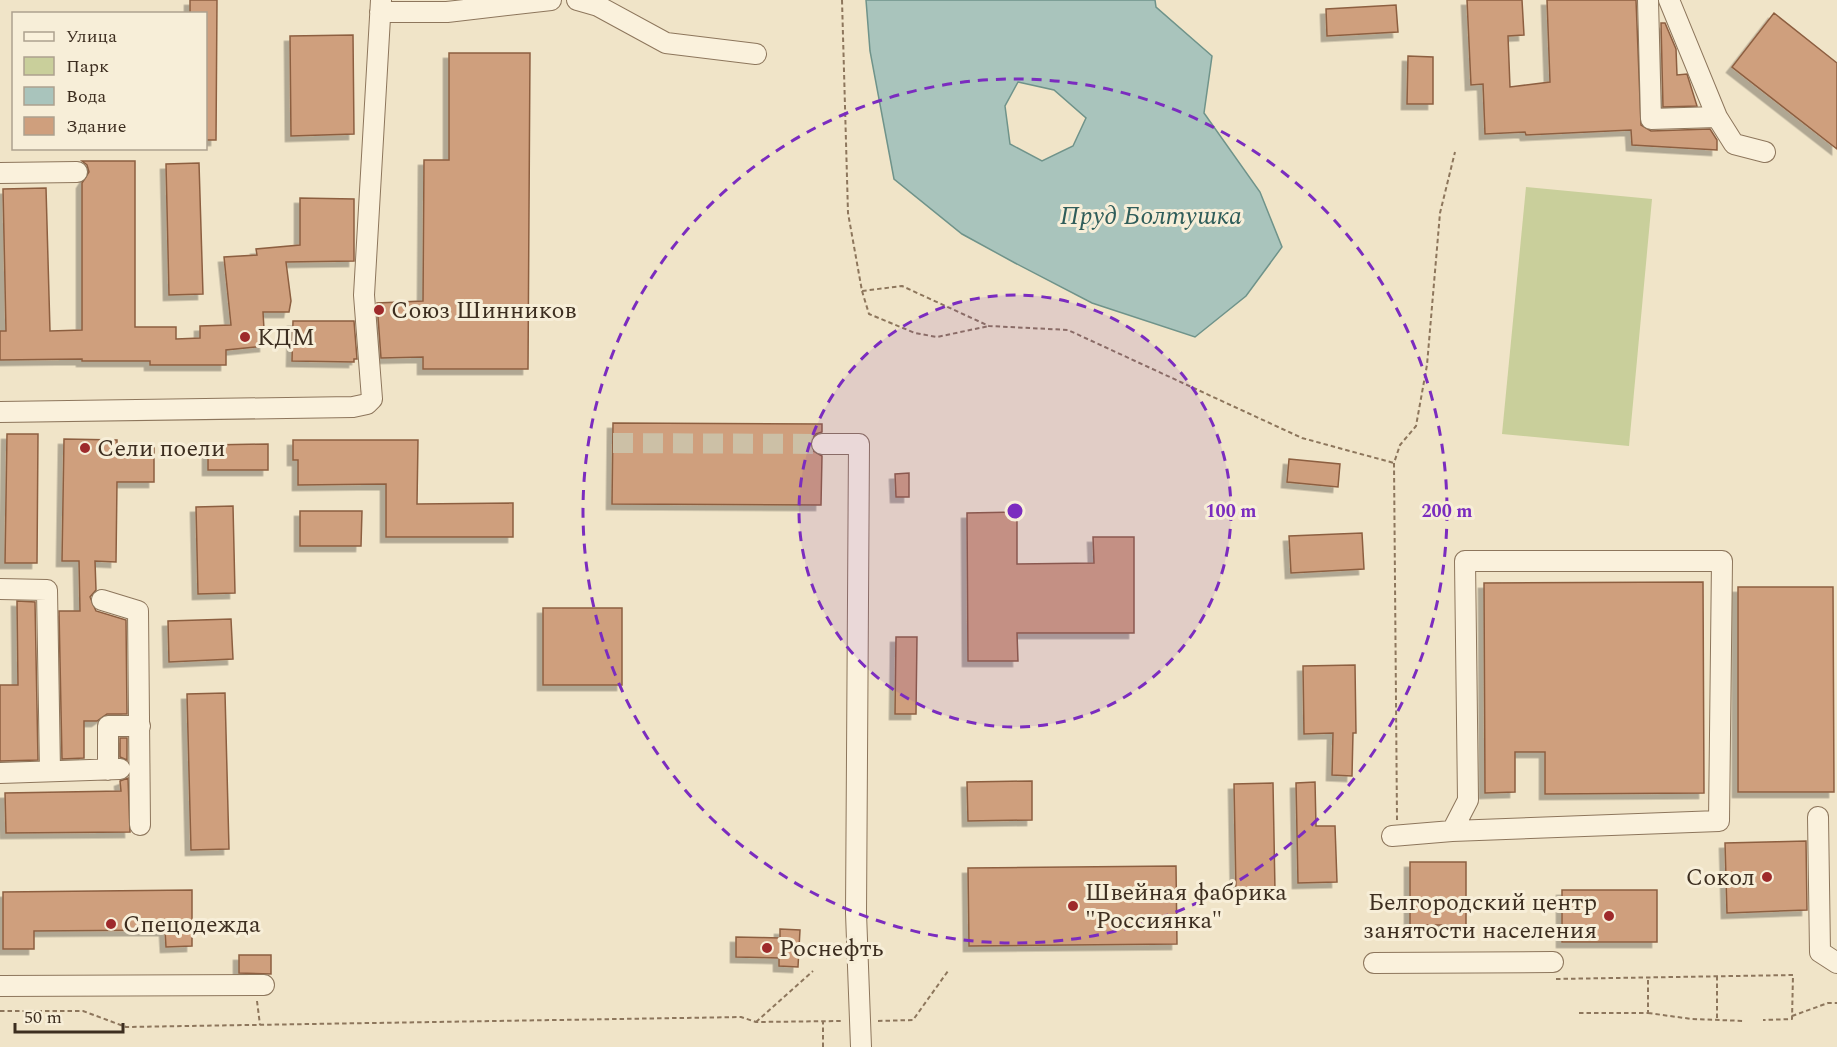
<svg xmlns="http://www.w3.org/2000/svg" width="1837" height="1047" viewBox="0 0 1837 1047" font-family="Spectral,serif">
<style>
.green{fill:#c9cf9b}
.water{fill:#a9c4bc;stroke:#6f938a;stroke-width:1.5;fill-rule:evenodd}
.building{fill:#cf9f7d;stroke:#8d5f41;stroke-width:1.5;filter:url(#shadow)}
.lines{fill:none;stroke-linecap:round;stroke-linejoin:round}
.minor-tunnel{stroke:#ccc0a6;stroke-width:20;stroke-dasharray:20 10;stroke-linecap:butt}
.minor-casing{stroke:#8d765c;stroke-width:22}
.path{stroke:#8d765c;stroke-width:2;stroke-dasharray:4.5 3;stroke-linecap:butt}
.minor{stroke:#faf1dc;stroke-width:20}
.ring{fill:none;stroke:#7b2cbf;stroke-width:3;stroke-dasharray:10 8}
.poi-dot{fill:#9e2a2b;stroke:#f7eed8;stroke-width:2}
.labels{text-anchor:middle;stroke-width:6;stroke-linejoin:round;paint-order:stroke}
.poi-label{font-size:24px;fill:#3d2e20;stroke:#f7eed8;text-anchor:start}
.water-label{font-size:26px;font-style:italic;fill:#2f5d5a;stroke:#f7eed8}
.centre{fill:#7b2cbf;stroke:#f7eed8;stroke-width:3}
.ring-label{font-size:18px;text-anchor:middle;font-weight:bold;fill:#7b2cbf;stroke:#f7eed8;stroke-width:6;stroke-linejoin:round;paint-order:stroke}
</style>
<defs>
<filter id="shadow"><feDropShadow dx="-5.5" dy="5.5" stdDeviation="0" flood-color="#0004"/></filter>
</defs>
<rect width="100%" height="100%" fill="#f0e4c8"/>
<!-- green -->
<path class="green" d="M1526 187 1652 199 1629 446 1502 434Z"/>
<!-- water -->
<path class="water" d="M866 0H1155L1156 7 1212 56 1204 113 1260 192 1282 247 1246 296 1195 337 1092 303 1015 263 962 234 894 179 870 51ZM1018 82 1054 90 1086 118 1073 146 1042 161 1010 144 1005 106Z"/>
<!-- building -->
<path class="building" d="M190 0H217L216 140H206V14H190Z
M1467 0H1522L1524 35 1508 36 1510 87 1550 82 1547 0H1636L1641 125 1651 131 1710 129 1717 140V150L1632 145 1631 130 1526 135 1525 132 1485 134 1483 84 1471 85Z
M1396 5 1398 32 1327 36 1326 9Z
M1774 13 1837 63V149L1732 67Z
M1661 23H1665L1676 49 1677 75 1687 74 1697 106 1663 107Z
M353 35 354 134 291 136 290 36Z
M449 53H530L528 369H423V357L381 358 377 303 423 301 424 160H449Z
M1408 56 1433 57V104H1407Z
M82 161H135V327H176V339L200 338V326L231 325 224 257 257 255 256 249 300 245V198L354 199V261L286 262 291 301 289 312H263L265 346 226 350V365H150V361H82V359L0 360V331H6L3 189 46 188 50 331 82 330V183L89 172 87 165Z
M199 163 203 294 169 295 166 164Z
M293 321H354L357 359H354V362L292 361Z
M613 423 822 424V432L816 434 810 443 812 450 822 456 821 505 612 504Z
M7 434H38L37 563H5Z
M64 439 117 440V445H154V482H117L116 562 95 561 96 590 90 597 96 611 126 620 127 714H107L97 721H84V758L62 759 59 611H80L79 561H62Z
M293 440H418L417 504 513 503V537H386V484L298 485V460H293Z
M268 444V470H208V445Z
M1289 459 1340 464 1338 487 1287 482Z
M909 473V497H896L895 474Z
M233 506 235 593 198 594 196 507Z
M300 511H362L361 546H300Z
M1017 512V564L1094 563 1093 537H1134V633H1017L1018 661H968L967 513Z
M1362 533 1364 569 1291 573 1289 536Z
M1703 582 1704 793 1545 794V752H1515V792L1485 793 1484 583Z
M1738 587H1833L1834 792H1738Z
M17 601 35 602 38 760 0 761V685H18Z
M543 608H622V685H543Z
M231 619 233 659 169 662 168 621Z
M896 637H917L916 714H895Z
M1355 665 1356 733H1353L1352 776 1332 775 1333 733 1304 734 1303 666Z
M225 693 229 849 191 850 187 694Z
M120 738H127V760L120 757Z
M128 778 130 832 6 833 5 793 121 791 120 781Z
M1032 781V820L968 821 967 782Z
M1315 782 1316 826H1335L1337 882 1298 883 1296 783Z
M1273 783 1275 891 1236 892 1234 784Z
M1806 841 1807 910 1727 913 1725 843Z
M1410 862H1466V925H1410Z
M1176 866 1177 944 969 946 968 868Z
M192 890V946L166 947 165 930 34 931V949H3V892Z
M1562 890H1657V942H1562Z
M780 929 800 930 798 967 779 966V958L736 957V937L780 938Z
M239 955H271V974L239 973Z"/>
<g class="lines">
<!-- minor-tunnel -->
<path class="minor-tunnel" d="M613 443 822 444"/>
<defs>
<path id="minor" d="M577 0 598 6 666 43 756 54
M1648 0 1651 119 1717 117
M1669 0 1717 117 1734 144 1765 152
M380 12H447L551 0
M0 173 77 172
M0 412 353 407 367 404 372 399 364 295 381 0
M822 444H859L856 913 861 1047
M0 589 47 590 50 771
M102 600 138 611 140 825
M108 770V726H140
M0 773 120 769
M1818 817 1820 952 1837 963
M1392 836 1452 831 1468 800 1465 561H1722L1719 821 1452 831
M1374 963 1553 962
M0 986 264 985"/>
</defs>
<!-- minor casing -->
<use href="#minor" class="minor-casing"/>
<!-- path -->
<path class="path" d="M842 0 848 213 862 291 902 286 989 326 1068 330 1302 438 1394 463
M862 291 869 314 915 333 937 337 989 326
M1397 820 1394 463 1400 445 1416 426 1427 365 1440 213 1455 152
M1717 976V1020
M1556 979 1793 975 1792 1019 1763 1020
M257 1001 260 1025
M0 1011H83L126 1027 741 1017 756 1022 842 1021
M1579 1013H1648V978
M1648 1013 1692 1019 1745 1021
M1792 1016 1828 1003H1837
M878 1021 913 1020 948 971
M756 1022 813 971
M823 1047V1021"/>
<!-- minor -->
<use href="#minor" class="minor"/>
</g>
<!-- distance rings -->
<circle cx="1015" cy="511" r="216" fill="#7b2cbf" fill-opacity=".12"/>
<g class="ring">
<circle cx="1015" cy="511" r="216"/>
<circle cx="1015" cy="511" r="432"/>
</g>
<!-- markers -->
<g class="poi-dot">
<circle cx="379" cy="310" r="6"/>
<circle cx="245" cy="337" r="6"/>
<circle cx="85" cy="448" r="6"/>
<circle cx="1767" cy="877" r="6"/>
<circle cx="1073" cy="906" r="6"/>
<circle cx="1609" cy="916" r="6"/>
<circle cx="111" cy="924" r="6"/>
<circle cx="767" cy="948" r="6"/>
</g>
<g class="labels">
<!-- poi labels -->
<g class="poi-label">
<text x="391" y="318">Союз Шинников</text>
<text x="257" y="345">КДМ</text>
<text x="97" y="456">Сели поели</text>
<text x="1755" y="885" text-anchor="end">Сокол</text>
<text x="1085" y="900">Швейная фабрика<tspan x="1085" dy="28">"Россиянка"</tspan></text>
<text x="1597" y="910" text-anchor="end">Белгородский центр<tspan x="1597" dy="28">занятости населения</tspan></text>
<text x="123" y="932">Спецодежда</text>
<text x="779" y="956">Роснефть</text>
</g>
<!-- water labels -->
<g class="water-label">
<text x="1151" y="224">Пруд Болтушка</text>
</g>
</g>
<circle cx="1015" cy="511" r="9" class="centre"/>
<g class="ring-label">
<text x="1231" y="517">100 m</text>
<text x="1447" y="517">200 m</text>
</g>
<!-- legend -->
<rect x="12" y="12" width="195" height="138" fill="#f7eed8" stroke="#ada18e" stroke-width="1.5"/>
<rect x="24" y="32" width="30" height="9" fill="#faf1dc" stroke="#ada18e" stroke-width="1.5"/>
<text x="66" y="42" font-size="18" fill="#3d2e20">Улица</text>
<rect x="24" y="57" width="30" height="18" fill="#c9cf9b" stroke="#ada18e" stroke-width="1.5"/>
<text x="66" y="72" font-size="18" fill="#3d2e20">Парк</text>
<rect x="24" y="87" width="30" height="18" fill="#a9c4bc" stroke="#ada18e" stroke-width="1.5"/>
<text x="66" y="102" font-size="18" fill="#3d2e20">Вода</text>
<rect x="24" y="117" width="30" height="18" fill="#cf9f7d" stroke="#ada18e" stroke-width="1.5"/>
<text x="66" y="132" font-size="18" fill="#3d2e20">Здание</text>
<!-- scale -->
<path d="M15 1023v9h108v-9" fill="none" stroke="#3d2e20" stroke-width="3"/>
<text x="24" y="1023" font-size="18" fill="#3d2e20" stroke="#f7eed8" stroke-width="4.5" paint-order="stroke">50 m</text>
</svg>
